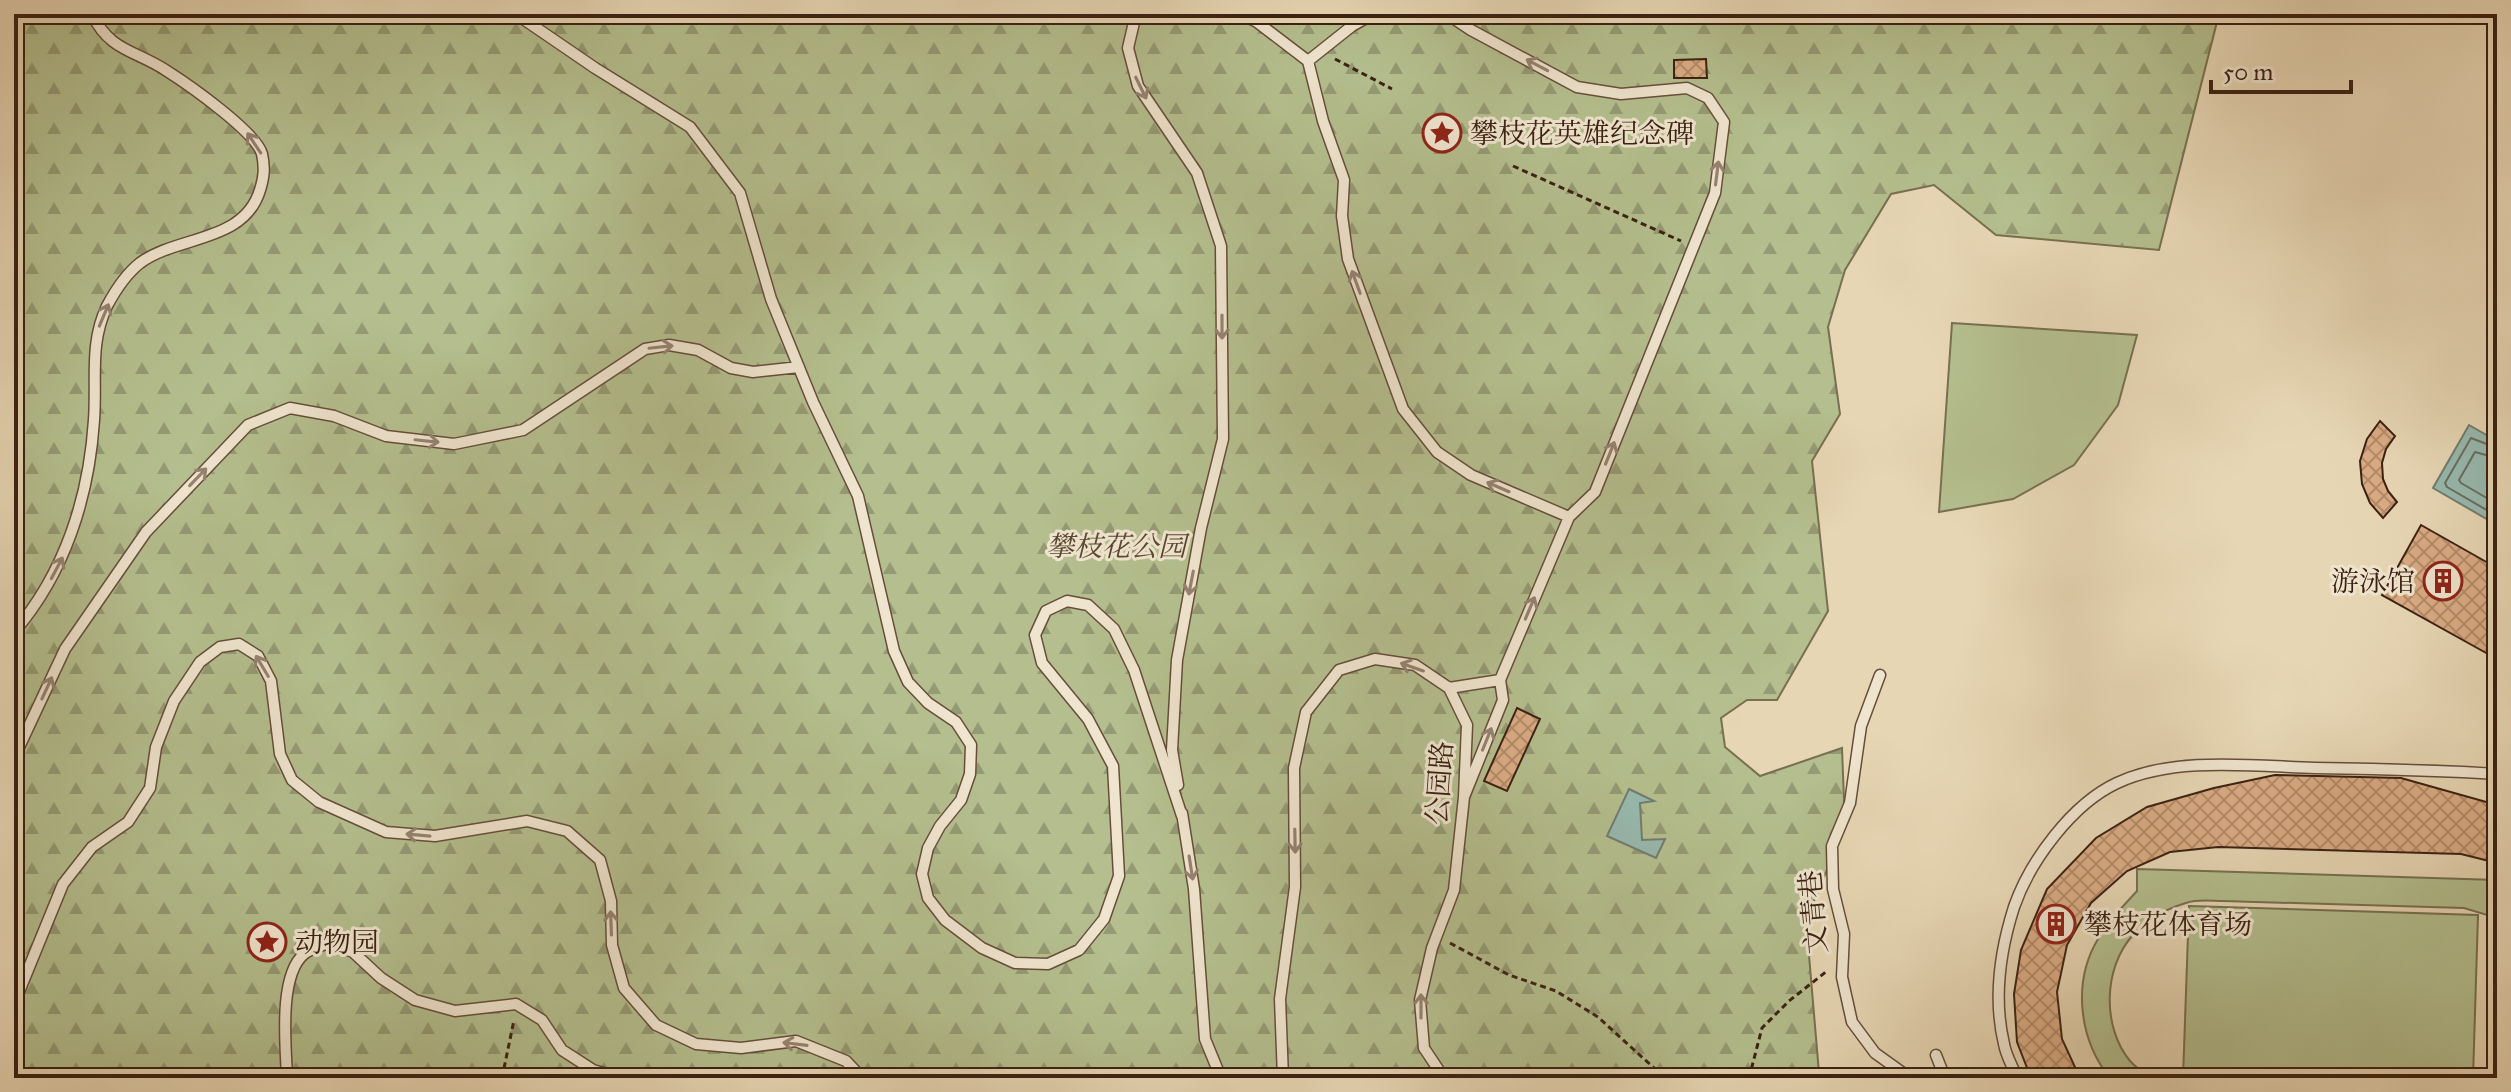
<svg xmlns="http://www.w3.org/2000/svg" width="2511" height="1092" viewBox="0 0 2511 1092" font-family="'IM FELL Great Primer','Noto Serif SC',serif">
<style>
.green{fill:#b4be8e;stroke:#787050;stroke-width:2}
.forest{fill:url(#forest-firs);stroke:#787050;stroke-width:2}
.water{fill:#97b9af;stroke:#727c70;stroke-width:2}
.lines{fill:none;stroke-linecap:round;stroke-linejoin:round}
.shore{stroke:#696d60;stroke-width:2}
.building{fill:url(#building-cross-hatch);stroke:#3b2112;stroke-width:2}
.lane-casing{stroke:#664e3a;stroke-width:13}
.path{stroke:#3b2112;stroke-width:3;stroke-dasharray:6 4;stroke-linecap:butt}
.lane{stroke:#efe4ce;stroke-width:10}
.oneway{stroke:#958270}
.labels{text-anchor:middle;stroke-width:6;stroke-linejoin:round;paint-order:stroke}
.poi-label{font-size:28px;fill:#3b2112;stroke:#efe4ce;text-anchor:start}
.park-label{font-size:28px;font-style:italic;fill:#594831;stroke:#efe4ce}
.street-label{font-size:28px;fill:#3b2112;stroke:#efe4ce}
</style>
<defs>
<pattern id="forest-firs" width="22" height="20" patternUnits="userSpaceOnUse" patternTransform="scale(2)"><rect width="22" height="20" fill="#b4be8e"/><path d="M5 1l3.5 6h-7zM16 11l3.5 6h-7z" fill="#949a73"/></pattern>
<pattern id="building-cross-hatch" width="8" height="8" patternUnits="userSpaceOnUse" patternTransform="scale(2)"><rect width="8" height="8" fill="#dbac84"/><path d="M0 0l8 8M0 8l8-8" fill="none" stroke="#b38c6b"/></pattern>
</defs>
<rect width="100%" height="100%" fill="#e7d6b4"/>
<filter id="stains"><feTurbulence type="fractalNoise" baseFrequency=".0025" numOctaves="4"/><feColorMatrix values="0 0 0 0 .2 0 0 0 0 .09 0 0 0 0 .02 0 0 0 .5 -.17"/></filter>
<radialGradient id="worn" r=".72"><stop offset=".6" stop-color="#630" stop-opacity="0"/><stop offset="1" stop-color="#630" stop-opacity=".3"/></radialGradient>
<!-- green -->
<path class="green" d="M1952 323 2137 335 2118 405 2074 465 2013 499 1939 512Z
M2137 869 2497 880V918L2464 908 2223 901C2211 901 2197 899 2186 903 2166 909 2147 919 2133 935 2103 968 2102 1027 2130 1061 2136 1067 2143 1073 2149 1078H2110C2079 1040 2072 982 2098 939 2109 921 2123 906 2137 891Z
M2189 906 2478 915 2473 1078H2183Z"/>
<!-- forest -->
<path class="forest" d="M14 14H2219L2159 250 1996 235 1934 185 1891 194 1845 270 1828 327 1840 414 1812 461 1828 611 1777 700H1747L1721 718 1725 747 1760 776 1842 748 1845 827 1806 920 1819 1073 1851 1074 1854 1078H14Z"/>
<!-- water -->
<path class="water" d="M2469 425 2497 441V525L2433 488Z
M1629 789 1654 801 1640 803 1642 840 1665 839 1656 858 1607 836Z"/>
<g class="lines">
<!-- shore -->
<path class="shore" d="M2497 448 2471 438 2445 483 2447 487 2497 516
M2497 458 2475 452 2459 480 2461 483 2497 504"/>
</g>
<!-- building -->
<path class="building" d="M1706 59 1707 78H1674V60Z
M2380 421 2395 436 2386 449 2382 463 2383 479 2388 491 2397 502 2383 518 2370 503 2362 484 2360 461 2367 439Z
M2421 525 2497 568V638L2488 654 2382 595Z
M1517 708 1540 719 1507 791 1484 781Z
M2275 775 2401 778 2497 805V863L2461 854 2218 847 2170 852 2127 871 2091 903 2067 945 2057 992 2062 1039 2080 1078H2031L2017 1042 2014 994 2021 950 2047 889 2096 838 2147 807 2214 788Z"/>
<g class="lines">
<defs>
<path id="lane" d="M516 14 595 68 690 127 740 193 771 299 813 402 858 496 894 651 908 682 928 703 956 722 971 745 970 774 961 800 940 826 928 848 922 874 928 898 945 920 982 948 1015 963 1048 964 1079 950 1104 919 1119 876 1113 766 1088 719 1042 663 1035 635 1046 611 1067 601 1088 605 1114 629 1134 670 1182 816
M1138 14 1135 18 1128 48 1138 86 1197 173 1221 246 1223 439 1201 528 1177 660 1172 750 1178 785
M1241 14 1257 22 1308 61 1323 121 1344 180 1342 216 1348 259 1403 409 1437 452 1471 475 1569 517
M1447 14 1471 30 1577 87 1621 94 1687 88 1708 98 1724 122 1715 193 1595 492 1569 517 1500 680 1503 700 1464 797
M1308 61 1352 26 1373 14
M14 632C65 573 89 497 94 420 97 380 89 344 107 306 115 291 126 274 140 263 178 235 244 243 260 190 264 177 265 168 262 154 256 132 189 85 167 71 136 50 110 52 92 14
M1880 675 1861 726 1850 803 1832 846 1833 889 1844 934 1842 977 1852 1022 1875 1053 1910 1078
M1449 688 1500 680
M14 758 65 649 146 532 248 425 290 408 334 416 386 436 454 444 523 430 645 349 669 345 698 350 731 368 753 372 799 367
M1182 813 1194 889 1205 1039 1221 1078
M14 1004 63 884 92 847 128 822 150 788 156 747 174 701 200 662 220 647 239 644 258 656 271 681 280 754 292 780 319 802 386 832 435 836 527 821 567 831 600 860 611 901 612 945 624 988 656 1025 696 1044 741 1048 796 1041 846 1061 862 1078
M1936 1055 1945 1078
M287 1078C286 1047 278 976 304 954 310 949 321 946 328 943L353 952 381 978 415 1000 455 1011 516 1004 542 1020 562 1050 593 1070 622 1078
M1283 1078 1280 999 1295 887 1294 768 1306 712 1339 670 1375 659 1415 665 1449 688 1467 725 1464 797 1454 890 1432 948 1420 1000 1424 1048 1444 1078
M2017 1078C2013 1067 2006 1056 2004 1044 1993 998 2000 951 2014 907 2030 861 2072 804 2117 783 2174 756 2253 766 2315 768 2376 769 2436 770 2497 774"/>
</defs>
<!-- lane casing -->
<use href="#lane" class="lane-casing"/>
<!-- path -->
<path class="path" d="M1335 59 1392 89
M1513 166 1681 241
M1450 943 1509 975 1556 991 1598 1017 1665 1078
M502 1078 514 1020
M1749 1078 1762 1028 1789 1001 1827 971"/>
<!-- lane -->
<use href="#lane" class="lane"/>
</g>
<!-- one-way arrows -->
<defs><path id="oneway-shaft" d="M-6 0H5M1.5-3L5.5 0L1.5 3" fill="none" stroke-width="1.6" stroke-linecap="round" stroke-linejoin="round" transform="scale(2)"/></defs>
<g class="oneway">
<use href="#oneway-shaft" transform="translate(1537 65) rotate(-152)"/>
<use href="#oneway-shaft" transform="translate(1141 88) rotate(64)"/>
<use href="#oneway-shaft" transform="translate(254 143) rotate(-124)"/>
<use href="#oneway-shaft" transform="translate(1717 173) rotate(-83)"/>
<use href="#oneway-shaft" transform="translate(1356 282) rotate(-110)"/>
<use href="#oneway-shaft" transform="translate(104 315) rotate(-67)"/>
<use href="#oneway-shaft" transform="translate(1222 327) rotate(90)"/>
<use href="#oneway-shaft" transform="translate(661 347) rotate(-6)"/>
<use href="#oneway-shaft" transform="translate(427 441) rotate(6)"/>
<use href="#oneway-shaft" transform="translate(1610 453) rotate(-68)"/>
<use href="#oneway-shaft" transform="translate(198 477) rotate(-46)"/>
<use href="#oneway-shaft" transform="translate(1498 487) rotate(-157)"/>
<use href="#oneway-shaft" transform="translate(57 568) rotate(-62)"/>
<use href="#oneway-shaft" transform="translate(1191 583) rotate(101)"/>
<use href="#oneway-shaft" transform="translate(1530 608) rotate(-67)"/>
<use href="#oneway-shaft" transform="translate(262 666) rotate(-121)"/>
<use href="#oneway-shaft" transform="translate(1412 667) rotate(-161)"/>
<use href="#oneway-shaft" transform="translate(47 688) rotate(-65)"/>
<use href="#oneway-shaft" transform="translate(1487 739) rotate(-68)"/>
<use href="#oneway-shaft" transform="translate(418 835) rotate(-175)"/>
<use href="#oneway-shaft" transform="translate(1295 841) rotate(89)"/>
<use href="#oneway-shaft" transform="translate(1191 868) rotate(81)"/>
<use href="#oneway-shaft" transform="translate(611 923) rotate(-92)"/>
<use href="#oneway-shaft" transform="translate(1421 1006) rotate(-90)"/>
<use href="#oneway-shaft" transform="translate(795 1044) rotate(-173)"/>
</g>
<!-- icons -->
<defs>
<symbol id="sight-ring" viewBox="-11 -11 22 22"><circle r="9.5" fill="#efe4ce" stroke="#8f2418" stroke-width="1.5"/><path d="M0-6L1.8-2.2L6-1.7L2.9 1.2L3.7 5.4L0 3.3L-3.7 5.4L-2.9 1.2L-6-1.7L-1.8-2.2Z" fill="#8f2418"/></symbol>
<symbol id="building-ring" viewBox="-11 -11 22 22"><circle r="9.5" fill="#efe4ce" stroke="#8f2418" stroke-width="1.5"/><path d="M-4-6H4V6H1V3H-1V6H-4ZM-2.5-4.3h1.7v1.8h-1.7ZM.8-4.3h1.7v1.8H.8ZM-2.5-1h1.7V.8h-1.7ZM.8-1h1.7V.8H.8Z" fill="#8f2418"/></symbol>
</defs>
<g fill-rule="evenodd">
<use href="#sight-ring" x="1420" y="111" width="44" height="44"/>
<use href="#building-ring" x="2421" y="559" width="44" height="44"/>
<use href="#building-ring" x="2034" y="902" width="44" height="44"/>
<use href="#sight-ring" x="245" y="920" width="44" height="44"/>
</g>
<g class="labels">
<!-- poi labels -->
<g class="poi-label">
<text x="1470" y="143">攀枝花英雄纪念碑</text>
<text x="2415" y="591" text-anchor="end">游泳馆</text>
<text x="2084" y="934">攀枝花体育场</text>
<text x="295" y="952">动物园</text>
</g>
<!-- park labels -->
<g class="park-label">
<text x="1116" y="556">攀枝花公园</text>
</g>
<!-- street labels -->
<g class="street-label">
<text transform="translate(1439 783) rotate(-86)" y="10">公园路</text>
<text transform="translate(1813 912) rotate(-95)" y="10">文青巷</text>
</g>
</g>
<!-- margin -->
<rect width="2511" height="1092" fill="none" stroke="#e7d6b4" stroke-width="48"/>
<rect x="16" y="16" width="2479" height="1060" fill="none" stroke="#3b2112" stroke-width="4"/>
<rect x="24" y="24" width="2463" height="1044" fill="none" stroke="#3b2112" stroke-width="2"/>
<!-- scale -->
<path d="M2211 80v12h140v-12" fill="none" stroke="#3b2112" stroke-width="4"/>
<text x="2223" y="80" font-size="24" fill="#3b2112" stroke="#efe4ce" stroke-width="6" paint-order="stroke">50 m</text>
<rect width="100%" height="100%" filter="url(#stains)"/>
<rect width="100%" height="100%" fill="url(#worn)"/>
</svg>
